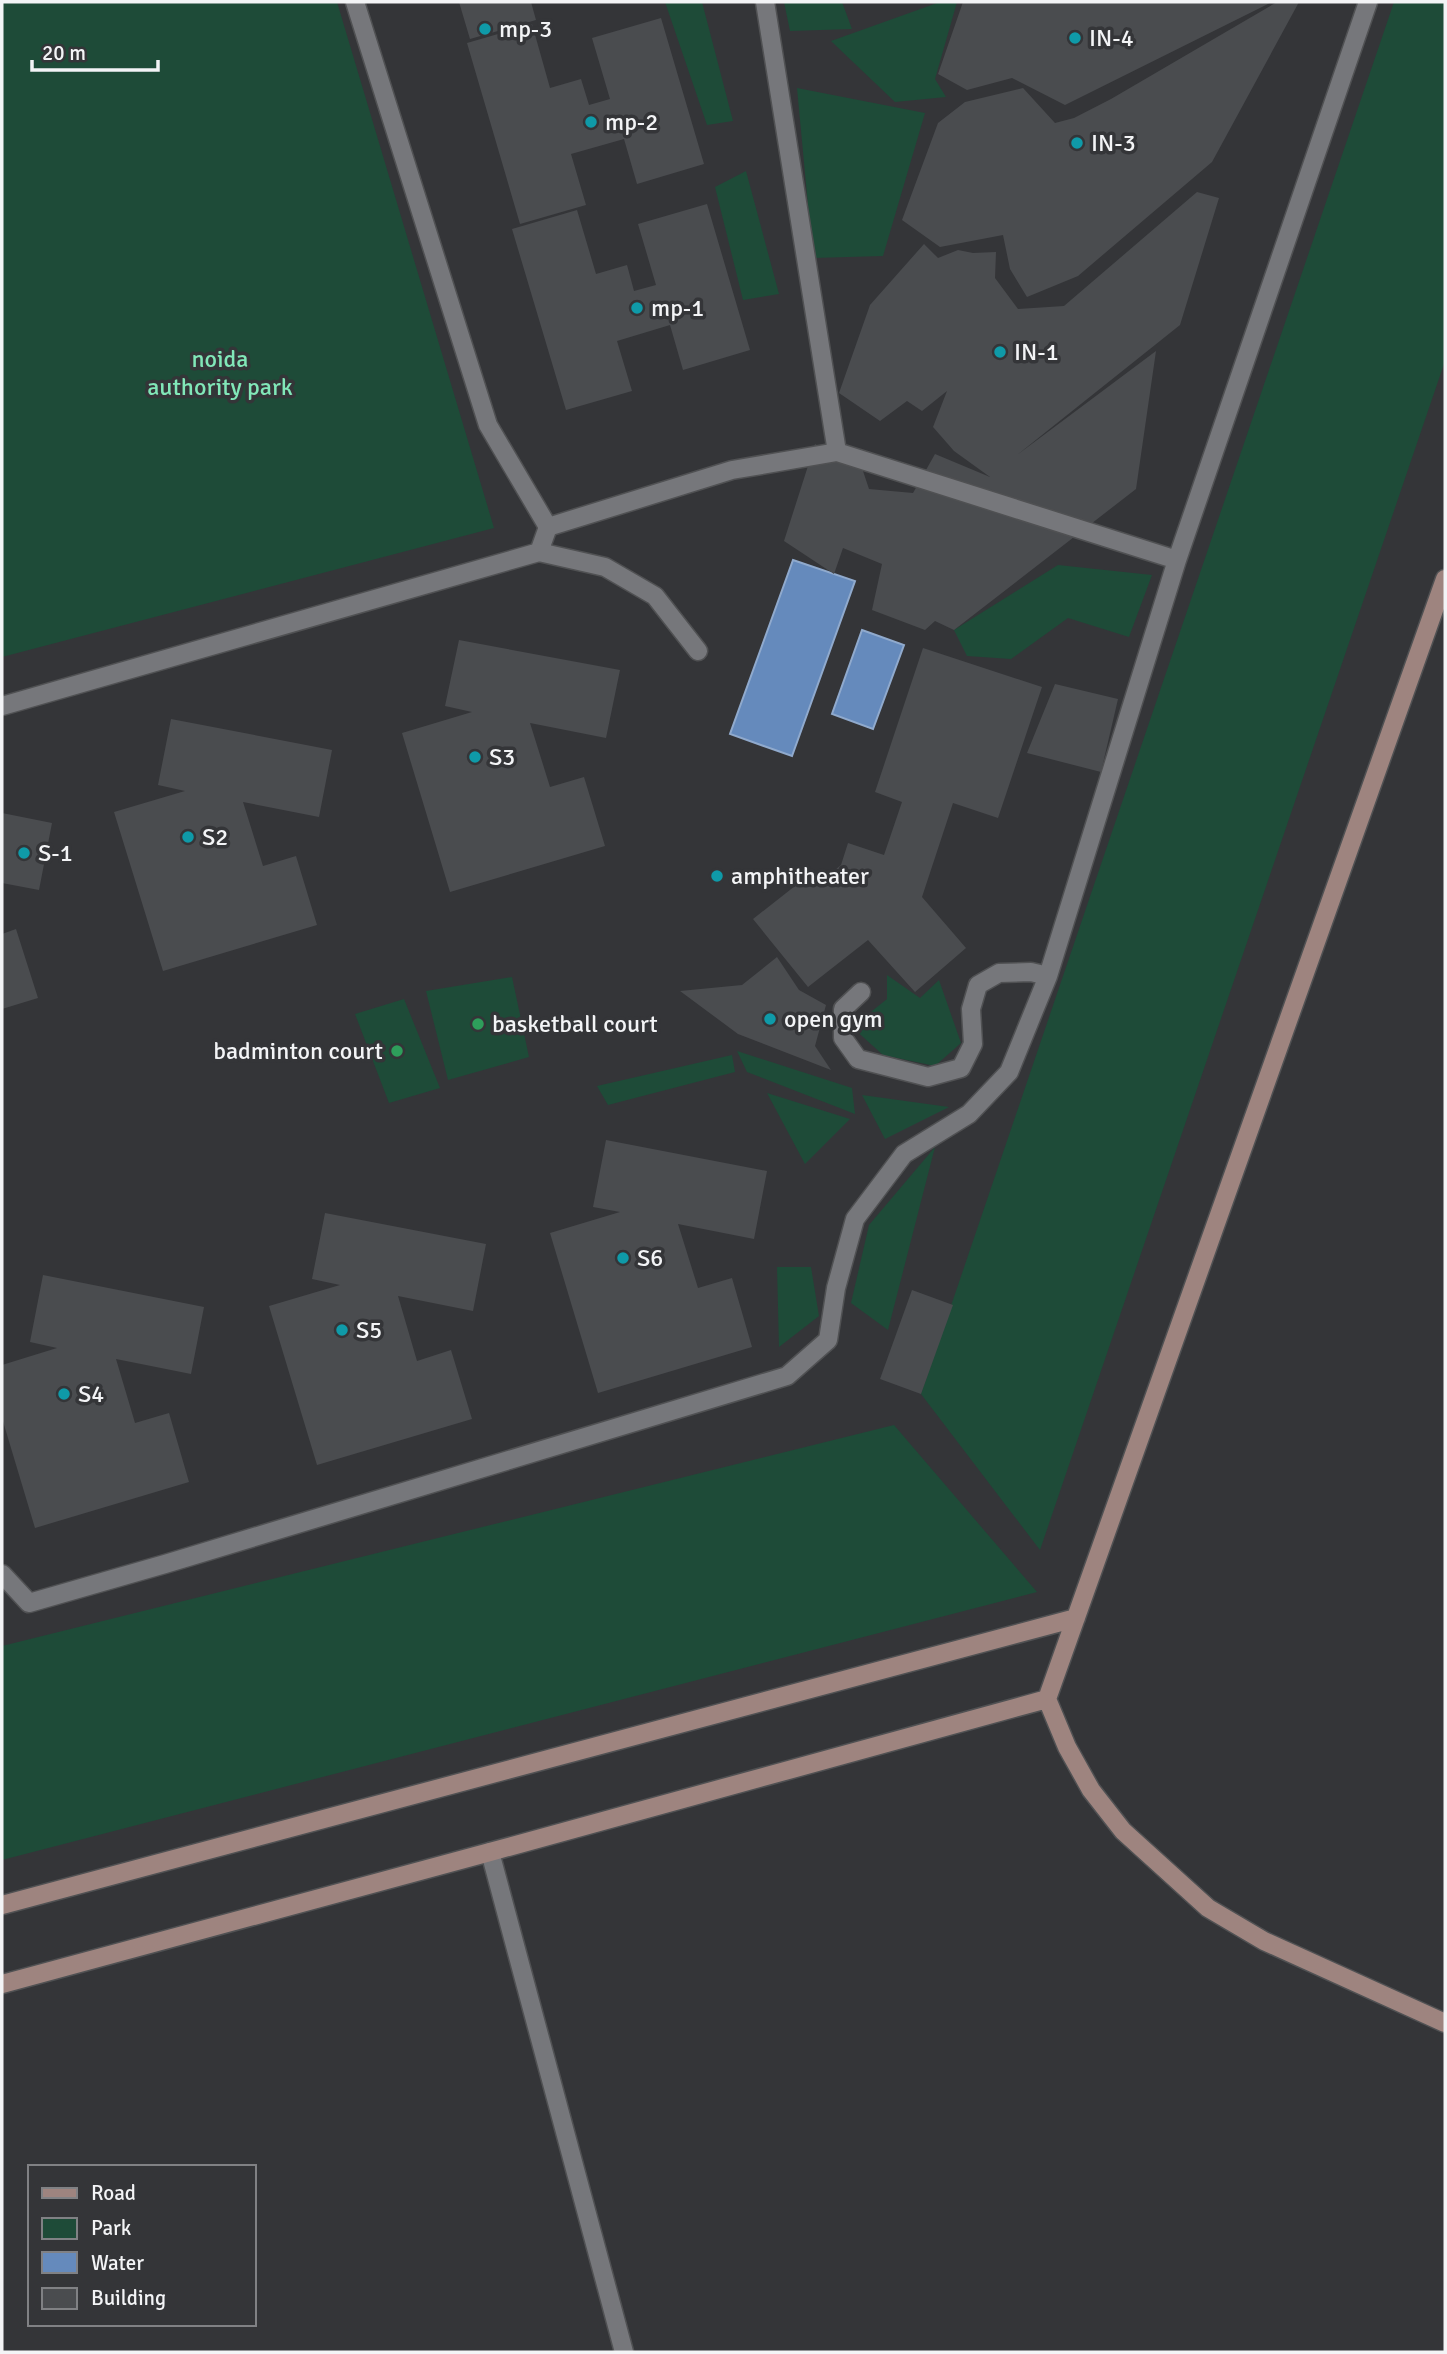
<svg xmlns="http://www.w3.org/2000/svg" width="1447" height="2354" viewBox="0 0 1447 2354" font-family="Signika,sans-serif">
<style>
.green{fill:#1e4b38}
.water{fill:#658abc;stroke:#90aacd;stroke-width:2}
.building{fill:#4a4c4f}
.lines{fill:none;stroke-linecap:round;stroke-linejoin:round}
.lane-casing{stroke:#505153;stroke-width:21}
.secondary-casing{stroke:#505153;stroke-width:21}
.lane{stroke:#76777b;stroke-width:18}
.secondary{stroke:#9e847f;stroke-width:18}
.culture-dot{fill:#0f9aa8;stroke:#343538;stroke-width:2.5}
.leisure-dot{fill:#2e9e5b;stroke:#343538;stroke-width:2.5}
.labels{text-anchor:middle;stroke-width:7;stroke-linejoin:round;paint-order:stroke}
.poi-label{font-size:24px;fill:#f3f4f6;stroke:#343538;text-anchor:start}
.park-label{font-size:24px;fill:#81e7b8;stroke:#343538}
</style>
<rect width="100%" height="100%" fill="#343538"/>
<!-- green -->
<path class="green" d="M2 2H337L494 528 2 657Z
M665 2H702L733 121 707 125Z
M784 2H842L852 29 790 31Z
M940 2H957L935 79 946 97 895 102 831 41Z
M1394 2H1445V361L1040 1550 921 1394Z
M797 88 925 113 883 256 813 258Z
M746 171 779 294 743 300 715 187Z
M1058 565 1152 575 1129 637 1068 618 1011 659 967 656 954 630Z
M887 975 920 998 939 980 961 1043 935 1066 883 1055 852 1027 887 999Z
M512 977 529 1057 448 1080 426 991Z
M404 999 440 1088 389 1103 355 1014Z
M737 1051 852 1088 855 1114 747 1072Z
M732 1055 735 1072 608 1105 597 1086Z
M767 1093 850 1119 805 1164Z
M862 1095 949 1107 885 1139Z
M935 1147 888 1330 851 1303 869 1225Z
M777 1267H811L819 1316 779 1347Z
M894 1425 1037 1592 2 1860V1646Z"/>
<!-- water -->
<path class="water" d="M793 560 855 581 792 756 730 734Z
M862 630 904 645 873 729 832 714Z"/>
<!-- building -->
<path class="building" d="M459 2H531L536 20 470 39Z
M963 2H1272L1065 105 1012 78 967 90 938 74Z
M1277 2H1299L1212 162 1078 276 1027 297 1010 269 1003 235 940 247 902 220 938 123 965 102 1023 88 1055 123 1074 118 1111 99Z
M661 18 704 164 637 184 624 139 571 154 586 205 520 224 467 43 532 24 550 88 581 79 589 105 610 99 592 38Z
M1197 192 1219 198 1180 325 1017 455 1156 351 1136 489 954 630 935 621 925 630 872 610 882 564 843 548 834 574 784 541 815 444 863 471 869 489 913 493 935 454 990 477 954 451 933 427 947 391 922 411 907 401 880 421 839 393 870 305 924 244 938 258 958 250 973 253 996 252 995 278 1018 309 1064 306Z
M707 204 750 350 683 370 670 325 617 341 632 391 566 410 512 229 577 210 596 274 627 265 634 291 656 285 638 224Z
M459 640 620 670 606 738 530 723 550 787 584 777 605 846 450 892 402 733 472 712 445 706Z
M923 648 1042 687 998 818 953 803 922 897 966 948 915 992 868 940 808 987 753 919 814 871 822 881 841 865 848 843 884 855 902 802 875 792Z
M1055 684 1118 699 1101 772 1027 753Z
M171 719 332 750 319 817 243 802 263 866 296 856 317 925 163 971 114 812 185 791 158 785Z
M2 813 52 823 39 890 2 883Z
M16 929 38 998 2 1009V934Z
M777 957 799 990 826 1005 815 1046 831 1070 738 1034 680 991 742 985Z
M606 1140 767 1171 754 1239 678 1224 698 1288 732 1278 752 1347 598 1393 550 1233 620 1212 593 1207Z
M325 1213 486 1244 473 1311 398 1296 417 1361 451 1350 472 1419 317 1465 269 1306 340 1285 312 1279Z
M43 1275 204 1307 191 1374 116 1359 135 1423 169 1413 189 1482 35 1528 2 1418V1365L57 1348 30 1342Z
M912 1290 953 1305 921 1394 880 1379Z"/>
<g class="lines">
<defs>
<path id="lane" d="M765 2 837 452
M548 527 732 470 837 452 1177 560
M539 552 605 567 655 596 698 651
M2 706 539 552 548 527 488 425 355 2
M861 992 843 1009V1038L858 1059 928 1077 961 1068 973 1044 971 1009 978 985 999 973 1031 972 1048 976
M2 1574 29 1603 165 1564 787 1376 828 1340 836 1288 855 1219 904 1154 969 1114 1009 1072 1048 976 1177 560 1368 2
M490 1852 624 2352"/>
<path id="secondary" d="M1445 579 1047 1699 1067 1747 1091 1790 1123 1831 1208 1908 1264 1941 1445 2023
M2 1905 1076 1618
M2 1984 490 1852 1047 1699"/>
</defs>
<!-- lane casing -->
<use href="#lane" class="lane-casing"/>
<!-- secondary casing -->
<use href="#secondary" class="secondary-casing"/>
<!-- lane -->
<use href="#lane" class="lane"/>
<!-- secondary -->
<use href="#secondary" class="secondary"/>
</g>
<!-- markers -->
<g class="culture-dot">
<circle cx="485" cy="29" r="7"/>
<circle cx="1075" cy="38" r="7"/>
<circle cx="591" cy="122" r="7"/>
<circle cx="1077" cy="143" r="7"/>
<circle cx="637" cy="308" r="7"/>
<circle cx="1000" cy="352" r="7"/>
<circle cx="475" cy="757" r="7"/>
<circle cx="188" cy="837" r="7"/>
<circle cx="24" cy="853" r="7"/>
<circle cx="717" cy="876" r="7"/>
<circle cx="770" cy="1019" r="7"/>
<circle cx="623" cy="1258" r="7"/>
<circle cx="342" cy="1330" r="7"/>
<circle cx="64" cy="1394" r="7"/>
</g>
<g class="leisure-dot">
<circle cx="478" cy="1024" r="7"/>
<circle cx="397" cy="1051" r="7"/>
</g>
<g class="labels">
<!-- poi labels -->
<g class="poi-label">
<text x="499" y="37">mp-3</text>
<text x="1089" y="46">IN-4</text>
<text x="605" y="130">mp-2</text>
<text x="1091" y="151">IN-3</text>
<text x="651" y="316">mp-1</text>
<text x="1014" y="360">IN-1</text>
<text x="489" y="765">S3</text>
<text x="202" y="845">S2</text>
<text x="38" y="861">S-1</text>
<text x="731" y="884">amphitheater</text>
<text x="784" y="1027">open gym</text>
<text x="492" y="1032">basketball court</text>
<text x="383" y="1059" text-anchor="end">badminton court</text>
<text x="637" y="1266">S6</text>
<text x="356" y="1338">S5</text>
<text x="78" y="1402">S4</text>
</g>
<!-- park labels -->
<g class="park-label">
<text x="220" y="367">noida<tspan x="220" dy="28">authority park</tspan></text>
</g>
</g>
<!-- border -->
<rect width="1447" height="2354" fill="none" stroke="#f3f4f6" stroke-width="7"/>
<!-- legend -->
<rect x="28" y="2165" width="228" height="161" fill="#343538" stroke="#808184" stroke-width="2"/>
<rect x="42" y="2188" width="35" height="10" fill="#9e847f" stroke="#808184" stroke-width="2"/>
<text x="91" y="2200" font-size="21" fill="#f3f4f6">Road</text>
<rect x="42" y="2218" width="35" height="21" fill="#1e4b38" stroke="#808184" stroke-width="2"/>
<text x="91" y="2235" font-size="21" fill="#f3f4f6">Park</text>
<rect x="42" y="2252" width="35" height="21" fill="#658abc" stroke="#808184" stroke-width="2"/>
<text x="91" y="2270" font-size="21" fill="#f3f4f6">Water</text>
<rect x="42" y="2288" width="35" height="21" fill="#4a4c4f" stroke="#808184" stroke-width="2"/>
<text x="91" y="2305" font-size="21" fill="#f3f4f6">Building</text>
<!-- scale -->
<path d="M32 60v10h126v-10" fill="none" stroke="#f3f4f6" stroke-width="3.5"/>
<text x="42" y="60" font-size="21" fill="#f3f4f6" stroke="#343538" stroke-width="5" paint-order="stroke">20 m</text>
</svg>
